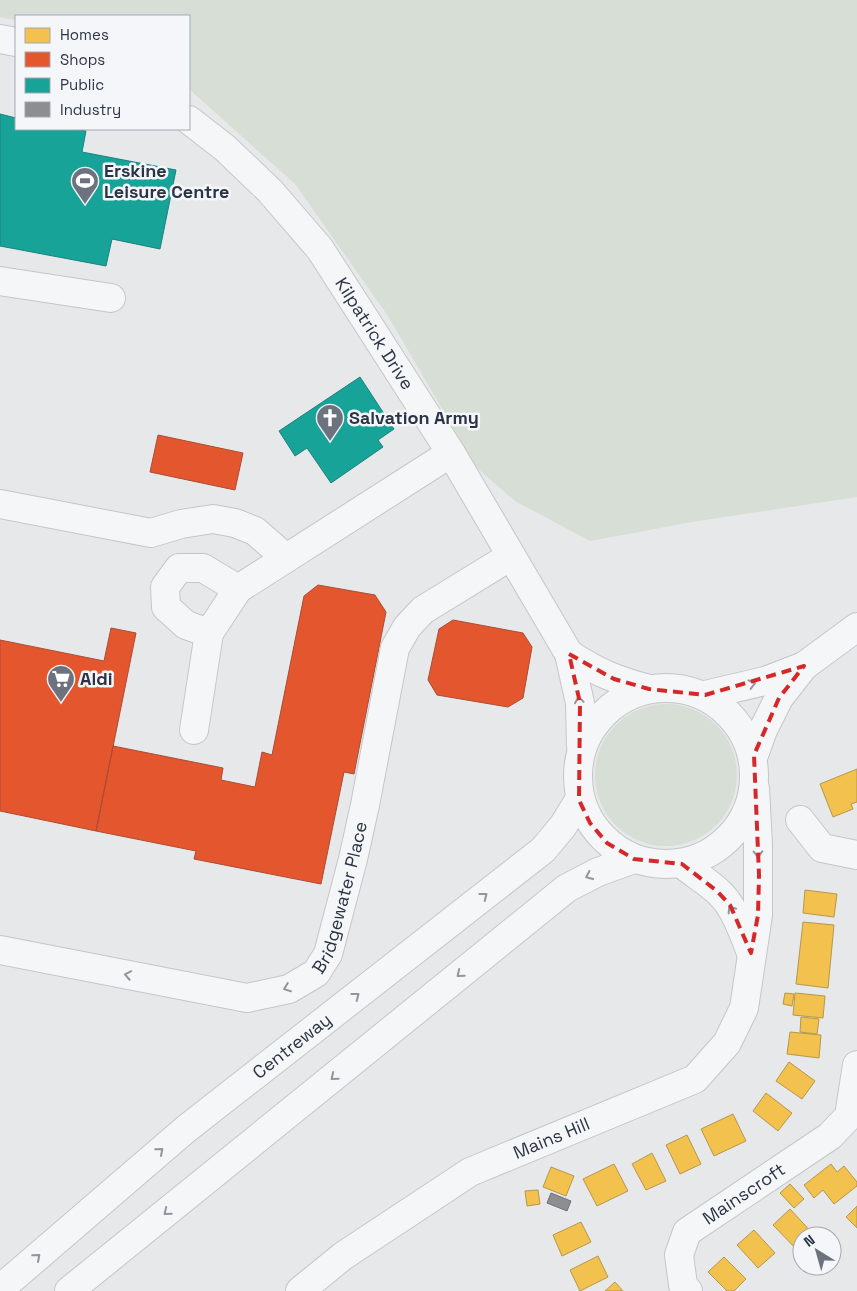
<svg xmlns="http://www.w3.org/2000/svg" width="857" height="1291" viewBox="0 0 857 1291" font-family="'Space Grotesk',sans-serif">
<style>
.green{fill:#d6ded6}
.homes{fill:#f2c14e;stroke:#b6974b}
.shops{fill:#e4572e;stroke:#ac4c35}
.public{fill:#17a398;stroke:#1d827f}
.industry{fill:#8d8d92;stroke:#70727b}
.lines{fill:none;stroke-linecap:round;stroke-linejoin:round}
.minor-casing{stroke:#c4c6c8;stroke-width:30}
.minor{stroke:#f5f6f7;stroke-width:28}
.oneway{stroke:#90959e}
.marked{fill:none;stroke:#d62828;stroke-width:4;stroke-dasharray:10 6;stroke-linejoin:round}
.labels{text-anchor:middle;stroke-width:5;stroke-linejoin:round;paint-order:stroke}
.poi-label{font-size:18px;font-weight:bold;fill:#2b3445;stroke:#f4f6f9;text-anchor:start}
.street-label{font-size:18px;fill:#2b3445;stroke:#f4f6f9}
</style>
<rect width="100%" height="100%" fill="#e6e8ea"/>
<!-- green -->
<path class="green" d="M0 0H857V497L692 522 590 541 515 501 476 467 388 316 295 184 189 89V16H16V20L0 17Z
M595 775a71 71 0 1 1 142 0a71 71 0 1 1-142 0Z"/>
<!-- homes -->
<path class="homes" d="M857 769V802L851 804 853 809 833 817 820 784Z
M805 890 837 894 834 917 803 913Z
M803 922 834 925 828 988 796 984Z
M785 993 794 994 792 1006 783 1004Z
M795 993 825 996 823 1018 793 1015Z
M801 1017 819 1019 817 1034 800 1032Z
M790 1032 821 1035 819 1058 787 1054Z
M789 1062 815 1081 802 1099 776 1081Z
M766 1093 792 1113 778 1131 753 1111Z
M733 1114 746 1141 714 1156 701 1129Z
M687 1135 701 1164 680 1174 666 1145Z
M652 1153 666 1181 646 1190 632 1164Z
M614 1164 628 1191 597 1206 583 1179Z
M831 1164 837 1172 844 1166 857 1182V1186L834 1204 823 1190 814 1198 804 1185Z
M551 1167 574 1176 566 1196 543 1187Z
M790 1184 804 1199 794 1208 780 1193Z
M538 1190 540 1204 527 1206 525 1191Z
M857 1206V1228L846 1217Z
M790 1209 815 1236H802V1255L773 1225Z
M581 1222 591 1242 562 1256 553 1235Z
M754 1230 775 1253 758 1268 737 1245Z
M598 1256 608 1277 580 1291 570 1270Z
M724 1257 746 1279 734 1291H727L708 1272Z
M615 1282 623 1291H605Z"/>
<!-- shops -->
<path class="shops" d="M158 435 243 453 235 490 150 472Z
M318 585 375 595 386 612 354 774 344 772 321 884 194 859 196 851 96 831 113 746 223 768 221 780 255 787 262 752 272 755 304 596Z
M453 620 523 633 532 647 523 698 508 707 437 695 428 680 439 629Z
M111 628 136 633 96 831 0 811V640L104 661Z"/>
<!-- public -->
<path class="public" d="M0 114 16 118V129H74L86 131 82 152 176 170 160 249 112 239 106 266 0 246Z
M360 377 394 429 378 440 383 447 331 483 307 448 295 456 279 431Z"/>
<!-- industry -->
<path class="industry" d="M551 1193 571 1201 567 1211 547 1203Z"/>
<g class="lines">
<defs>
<g id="minor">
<path d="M0 39 16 42"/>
<path id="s1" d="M189 120 225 148 270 191 320 249 451 453 569 654 580 703 581 746"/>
<path d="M0 281 111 298"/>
<path d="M0 504 151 533 181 524 213 519 235 523 255 531 286 558"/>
<path d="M209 633 186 625 166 607 165 587 179 568H203L238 589"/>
<path d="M569 654C598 673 616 680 649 689"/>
<circle cx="666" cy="776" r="88"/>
<path d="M705 695 765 681 804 666"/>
<path d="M194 730 209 633 238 589 451 453"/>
<path d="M754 755 763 730 779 698 804 666 857 627"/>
<path d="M800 820 822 848 857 855"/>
<path d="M682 864C698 877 719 888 730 906 739 920 745 937 751 953"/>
<path id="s2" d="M0 950 247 998 289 989 316 973 328 954 353 859 365 805 395 648 407 627 423 610 511 556"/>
<path id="s3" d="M0 1289 186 1129 543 850 563 826 579 800"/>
<path d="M69 1291 567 888 598 872 634 859"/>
<path id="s4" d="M300 1291 343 1256 470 1172 695 1079 727 1043 744 1008 758 915V845L755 788"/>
<path id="s5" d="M688 1291 683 1285 679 1255 687 1232 830 1136 849 1116 857 1065"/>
</g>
</defs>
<!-- minor casing -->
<use href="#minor" class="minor-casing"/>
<!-- minor -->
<use href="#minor" class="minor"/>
</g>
<!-- one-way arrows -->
<defs><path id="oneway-chevron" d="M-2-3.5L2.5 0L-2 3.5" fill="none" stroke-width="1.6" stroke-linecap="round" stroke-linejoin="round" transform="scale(1.25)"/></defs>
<g class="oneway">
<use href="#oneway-chevron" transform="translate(752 684) rotate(-14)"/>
<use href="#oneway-chevron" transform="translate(579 700) rotate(-98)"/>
<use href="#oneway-chevron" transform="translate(758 854) rotate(89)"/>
<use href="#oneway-chevron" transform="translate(589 876) rotate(155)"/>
<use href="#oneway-chevron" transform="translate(484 896) rotate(-38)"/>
<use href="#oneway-chevron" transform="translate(731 909) rotate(-122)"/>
<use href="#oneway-chevron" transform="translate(460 974) rotate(141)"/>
<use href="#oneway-chevron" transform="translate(128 975) rotate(-169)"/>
<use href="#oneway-chevron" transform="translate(287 988) rotate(159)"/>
<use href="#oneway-chevron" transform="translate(356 996) rotate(-38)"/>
<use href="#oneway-chevron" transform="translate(334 1077) rotate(141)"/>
<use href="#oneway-chevron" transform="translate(160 1151) rotate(-41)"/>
<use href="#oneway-chevron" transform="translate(167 1212) rotate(141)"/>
<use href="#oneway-chevron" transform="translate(37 1257) rotate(-41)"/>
</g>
<!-- marked area -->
<path class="marked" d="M569 654 614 679 649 689 705 695 804 666 779 698 754 755 759 875 758 915 751 953 730 905 717 891 682 864 634 859 607 843 590 823 579 800 580 703Z"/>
<!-- icons -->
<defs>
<symbol id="stadium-pin" viewBox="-11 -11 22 30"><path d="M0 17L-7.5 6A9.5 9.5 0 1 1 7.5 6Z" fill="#6c737f" stroke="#f4f6f9"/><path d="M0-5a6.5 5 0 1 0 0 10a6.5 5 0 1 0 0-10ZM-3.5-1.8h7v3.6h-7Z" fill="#fff"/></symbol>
<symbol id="church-pin" viewBox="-11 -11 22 30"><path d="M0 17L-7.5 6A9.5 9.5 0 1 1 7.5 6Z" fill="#6c737f" stroke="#f4f6f9"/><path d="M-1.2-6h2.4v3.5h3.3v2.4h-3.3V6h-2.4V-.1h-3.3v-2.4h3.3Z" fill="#fff"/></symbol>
<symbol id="supermarket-pin" viewBox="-11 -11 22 30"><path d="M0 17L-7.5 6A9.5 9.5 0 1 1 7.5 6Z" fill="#6c737f" stroke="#f4f6f9"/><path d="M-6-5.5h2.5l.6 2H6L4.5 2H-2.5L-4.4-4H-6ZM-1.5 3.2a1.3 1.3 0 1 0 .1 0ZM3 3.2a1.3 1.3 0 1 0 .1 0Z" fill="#fff"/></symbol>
</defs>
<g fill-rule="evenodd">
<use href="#stadium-pin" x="69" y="165" width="32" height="43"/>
<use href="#church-pin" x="314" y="402" width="32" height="43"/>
<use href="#supermarket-pin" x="45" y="663" width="32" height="43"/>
</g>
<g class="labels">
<!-- poi labels -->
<g class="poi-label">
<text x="104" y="177">Erskine<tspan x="104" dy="21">Leisure Centre</tspan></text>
<text x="349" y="424">Salvation Army</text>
<text x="80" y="685">Aldi</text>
</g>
<!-- street labels -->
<g class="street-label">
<text dy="6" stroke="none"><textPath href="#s1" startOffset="285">Kilpatrick Drive</textPath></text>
<text dy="6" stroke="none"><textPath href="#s2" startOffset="406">Bridgewater Place</textPath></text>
<text dy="6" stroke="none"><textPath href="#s3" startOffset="380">Centreway</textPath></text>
<text dy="6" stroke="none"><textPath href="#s4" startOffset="296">Mains Hill</textPath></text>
<text dy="6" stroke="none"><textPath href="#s5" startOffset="131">Mainscroft</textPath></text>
</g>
</g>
<!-- legend -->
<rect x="15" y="15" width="175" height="115" fill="#f4f6f9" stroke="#a4a8b1"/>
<rect x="25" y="28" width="25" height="15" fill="#f2c14e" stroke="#a4a8b1"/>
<text x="60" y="40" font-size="15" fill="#2b3445">Homes</text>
<rect x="25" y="52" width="25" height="15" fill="#e4572e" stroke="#a4a8b1"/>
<text x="60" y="65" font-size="15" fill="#2b3445">Shops</text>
<rect x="25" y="78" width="25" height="15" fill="#17a398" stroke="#a4a8b1"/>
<text x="60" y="90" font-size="15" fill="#2b3445">Public</text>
<rect x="25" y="102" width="25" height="15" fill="#8d8d92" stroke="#a4a8b1"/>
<text x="60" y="115" font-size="15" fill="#2b3445">Industry</text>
<!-- north arrow -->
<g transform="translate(817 1251) rotate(323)"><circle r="24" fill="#f4f6f9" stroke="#a4a8b1"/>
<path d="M0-4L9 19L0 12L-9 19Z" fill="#6c737f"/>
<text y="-8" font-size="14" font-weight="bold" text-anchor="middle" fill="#2b3445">N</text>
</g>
</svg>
